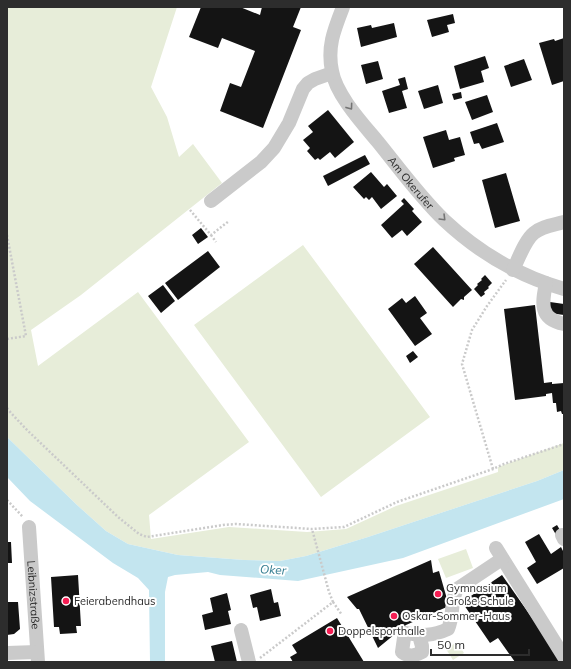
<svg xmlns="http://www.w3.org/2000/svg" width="571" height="669" viewBox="0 0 571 669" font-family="Mulish,sans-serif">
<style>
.green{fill:#e7edd9}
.water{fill:#c3e5ef}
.building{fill:#141414}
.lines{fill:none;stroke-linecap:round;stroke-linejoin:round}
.path{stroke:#cacaca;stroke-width:2.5;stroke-dasharray:2 2;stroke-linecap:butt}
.minor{stroke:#cacaca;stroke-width:14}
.oneway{stroke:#747474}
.poi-dot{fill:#f61e54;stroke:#fff;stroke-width:1.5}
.labels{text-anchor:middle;stroke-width:4;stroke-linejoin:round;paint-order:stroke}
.street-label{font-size:11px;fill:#2d2d2d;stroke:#fff}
.poi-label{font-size:11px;fill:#2d2d2d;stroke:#fff;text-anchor:start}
.water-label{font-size:12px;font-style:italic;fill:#327c90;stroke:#fff}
</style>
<rect width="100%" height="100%" fill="#fff"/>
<!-- green -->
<path class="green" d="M7 7H177L151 87 167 117 179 157 193 144 222 183 81 295 31 330 38 366 138 292 249 442 149 515 151 539 229 527 307 532 346 529 396 506 498 472V467L564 443V470L537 481 368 537 306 556 280 561 244 560 178 555 128 544 106 531 77 505 7 437Z
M303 245 430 417 321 497 194 325Z
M466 549 473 568 446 578 438 559Z
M457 642 464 653 453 660 446 649Z"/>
<!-- water -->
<path class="water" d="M7 437 77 505 106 531 128 544 178 555 244 560 280 561 306 556 368 537 537 481 564 470V499L403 558 298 581 220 575 208 572 175 575 168 577 165 592V662H150L149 590 138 578 113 563 30 501 7 477Z"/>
<!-- building -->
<path class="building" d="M201 7H240L260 15 262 7H301L293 27 301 30 263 128 220 111 230 83 241 87 255 51 222 38 218 48 189 37Z
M453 14 455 23 447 25 449 32 432 37 427 20Z
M394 23 397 37 361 47 357 28 371 25 372 28Z
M564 38V81L552 85 539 43 554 39 555 41Z
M485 56 489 68 481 71 484 82 460 89 454 66Z
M524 59 532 80 511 87 504 66Z
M378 61 383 79 366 84 361 65Z
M405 77 408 89 402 91 407 108 389 113 382 91 400 85 398 79Z
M438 85 443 103 424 109 418 91Z
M461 92 462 98 454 100 452 94Z
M487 95 493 112 472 120 465 102Z
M328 110 354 142 335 158 330 152 320 160 318 158 315 160 307 151 310 148 303 140 313 132 308 126Z
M497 123 504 142 482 149 479 143 474 144 470 132Z
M446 130 449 140 460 137 465 155 454 158 455 161 433 168 423 137Z
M365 155 370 164 328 186 323 176Z
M371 172 384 187 387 184 397 196 381 209 372 197 369 200 366 197 364 199 353 187Z
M506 173 520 221 495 228 482 180Z
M404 198 414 209 412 211 422 222 407 236 402 230 392 238 381 225 404 204 401 201Z
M201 228 208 237 198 244 192 235Z
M433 247 472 290 464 297V300L461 299 453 307 414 264Z
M208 251 220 267 178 300 165 283Z
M485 275 492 283 488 287 489 288 484 292 485 294 481 297 474 289 478 285 477 284 482 280 481 279Z
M163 285 175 301 161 313 148 296Z
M415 296 427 313 420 318 432 334 415 346 388 309 402 298 406 303Z
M550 302 564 304V315L549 313Z
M535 305 544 383 552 382V384L564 383V414H562L561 411 557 412 556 403H553L552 393 546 394V396L515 400 504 309Z
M413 351 418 357 410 363 406 356Z
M557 525 563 535 558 538 552 528Z
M539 534 551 554 561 547 564 553V568L537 584 527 568 536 562 525 542Z
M7 542H11L12 563H7Z
M431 560 433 573 439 571 449 606 406 625 378 648 359 609H357L347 597Z
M78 575 81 626H76L77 633 60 634 59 627H54L51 577Z
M502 575 539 628 563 662H515L498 638 490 643 462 602Z
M271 589 274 603 278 602 281 616 260 621 257 607 253 608 250 595Z
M227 593 231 610 228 611 231 624 205 630 202 615 213 612 210 598Z
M7 602H18L20 629 14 634 7 635Z
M337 618 364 662H293L290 657 297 653 292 645Z
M232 641 237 662H215L211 646Z"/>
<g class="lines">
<!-- path -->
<path class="path" d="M190 210 211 235 229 221
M7 235 26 336 7 339
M211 235 216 242
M7 408 11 413 27 430 118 517 139 534 147 537 223 525 236 524 312 529 344 527 397 502 493 469 504 464 564 444
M493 469 462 364 472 330 487 306 506 280
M7 500 23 517
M333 602 342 615
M260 658 333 602 329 592 312 529"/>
<!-- minor -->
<g class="minor">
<path id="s1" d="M343 7C334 30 327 47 332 71 336 95 363 124 378 142 399 168 420 197 444 220 478 252 519 276 564 289"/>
<path d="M211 201 261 162 274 148 289 123 303 89 308 83 315 79 332 73"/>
<path d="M513 270C518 260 525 240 534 233 542 226 554 225 564 222"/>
<path d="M546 283C542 303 539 319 564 324"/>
<path id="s2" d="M29 527 38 662"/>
<path d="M562 535 564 539"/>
<path d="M496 548 564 657"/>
<path d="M241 630 249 662"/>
<path d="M423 636 420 639 422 646V652C414 656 409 657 402 652L404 638 406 633C421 636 433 636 448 629 454 616 450 602 457 589L502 559"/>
<path d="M7 653 37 652"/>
</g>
</g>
<!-- one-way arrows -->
<defs><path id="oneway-chevron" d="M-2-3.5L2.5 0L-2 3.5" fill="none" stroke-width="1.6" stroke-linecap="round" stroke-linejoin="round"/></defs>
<g class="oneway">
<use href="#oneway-chevron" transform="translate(350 107) rotate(54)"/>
<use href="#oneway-chevron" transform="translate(443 218) rotate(45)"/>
</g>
<!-- markers -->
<g class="poi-dot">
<circle cx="438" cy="594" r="4"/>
<circle cx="66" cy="601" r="4"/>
<circle cx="394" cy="616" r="4"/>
<circle cx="330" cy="631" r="4"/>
</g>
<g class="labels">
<!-- street labels -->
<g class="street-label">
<text dy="4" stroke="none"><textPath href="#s1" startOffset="204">Am Okerufer</textPath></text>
<text dy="4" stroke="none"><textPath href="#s2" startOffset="68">Leibnizstraße</textPath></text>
</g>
<!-- poi labels -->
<g class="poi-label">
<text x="446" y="592">Gymnasium<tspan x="446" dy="13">Große Schule</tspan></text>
<text x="74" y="605">Feierabendhaus</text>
<text x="402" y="620">Oskar-Sommer-Haus</text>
<text x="338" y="635">Doppelsporthalle</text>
</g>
<!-- water labels -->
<g class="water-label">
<text transform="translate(273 570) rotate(3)" y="4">Oker</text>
</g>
</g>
<!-- border -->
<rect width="571" height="669" fill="none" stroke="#2d2d2d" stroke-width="16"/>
<!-- scale -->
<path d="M431 649v6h98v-6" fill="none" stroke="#2d2d2d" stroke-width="2"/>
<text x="437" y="649" font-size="12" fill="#2d2d2d" stroke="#ffffff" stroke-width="3" paint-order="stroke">50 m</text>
</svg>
